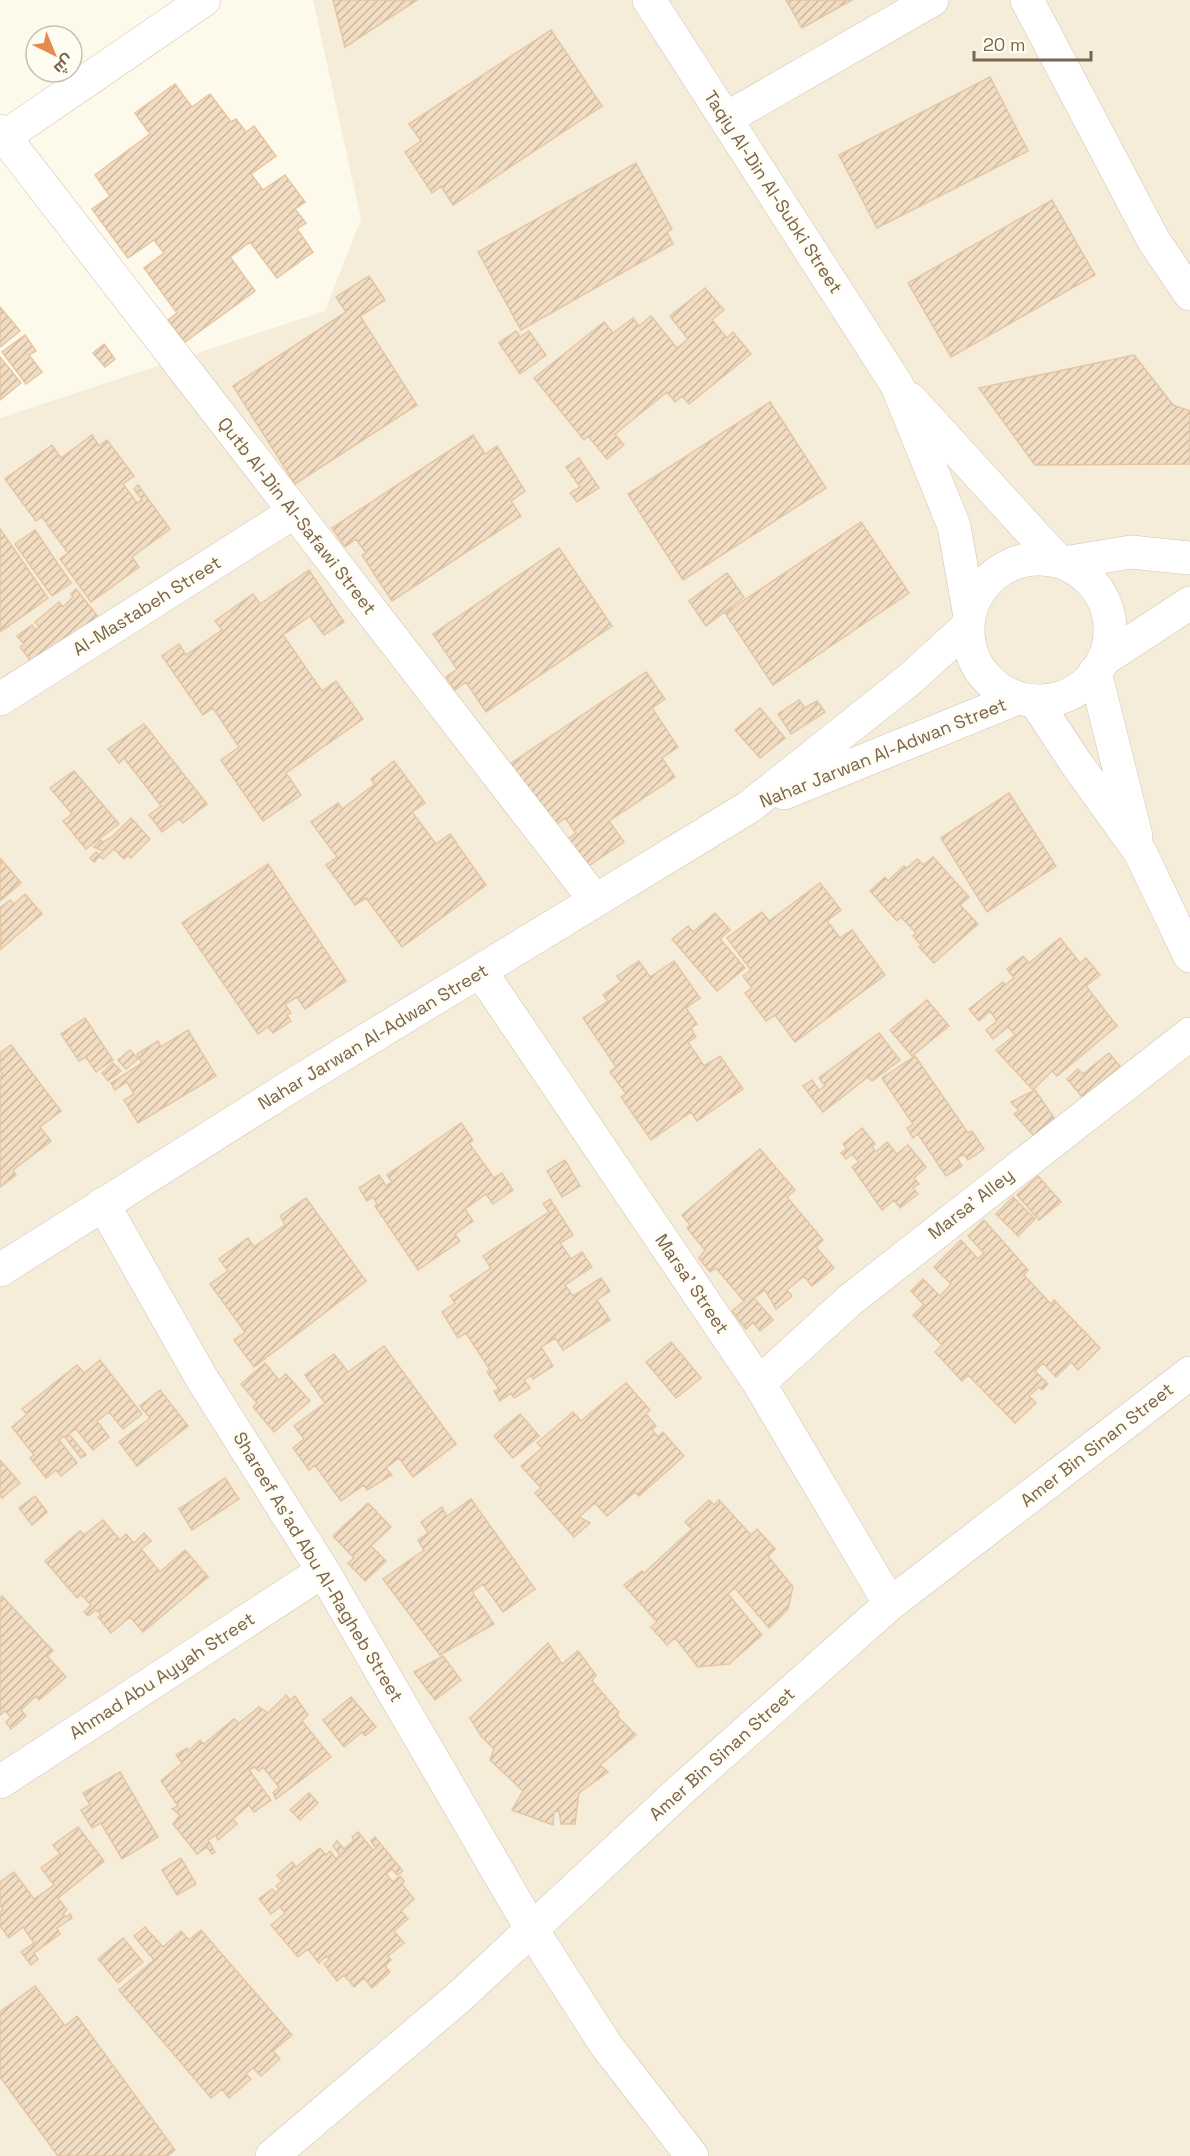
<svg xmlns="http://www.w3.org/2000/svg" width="1190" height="2156" viewBox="0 0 1190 2156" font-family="'Space Grotesk',Cairo,sans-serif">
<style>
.residential{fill:#f5ecd9}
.building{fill:url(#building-hatch);stroke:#e5c6a3;stroke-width:1.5}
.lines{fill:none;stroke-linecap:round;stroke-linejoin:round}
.street-casing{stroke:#d0c3b0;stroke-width:34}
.secondary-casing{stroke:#d3c4ae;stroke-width:34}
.street{stroke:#fff;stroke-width:33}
.secondary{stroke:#fff;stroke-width:33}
.labels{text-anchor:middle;stroke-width:5;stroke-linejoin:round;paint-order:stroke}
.street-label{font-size:18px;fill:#79644d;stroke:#fffcf2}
</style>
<defs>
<pattern id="building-hatch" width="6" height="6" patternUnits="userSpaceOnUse" patternTransform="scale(1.5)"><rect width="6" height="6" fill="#f2ddc3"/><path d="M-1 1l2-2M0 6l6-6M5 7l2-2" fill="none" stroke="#c9b7a1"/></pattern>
</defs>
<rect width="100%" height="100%" fill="#fdf9eb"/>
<!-- residential -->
<path class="residential" d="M313 0H1190V2156H0V418L325 311 361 219Z"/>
<!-- building -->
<path class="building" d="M333 0H417L345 47Z
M786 0H852L802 28Z
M551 30 602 106 453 205 441 186 432 193 405 152 421 141 409 124Z
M990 77 1028 151 877 228 839 155Z
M175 84 192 107 210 94 231 122 236 119 246 132 254 126 276 156 251 174 263 190 285 175 305 202 295 209 306 223 297 229 313 252 277 278 250 242 230 257 255 291 185 342 168 320 177 313 144 268 164 253 154 240 128 258 92 209 110 196 95 175 150 134 135 113Z
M636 163 672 229 667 232 673 244 521 330 478 252Z
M1052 200 1095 275 951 357 908 283Z
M369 276 385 300 360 316 417 405 295 484 233 386 346 312 336 297Z
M705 288 724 310 712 320 727 338 733 332 751 354 689 404 682 396 675 402 667 392 615 434 624 445 607 459 588 436 584 440 534 378 604 322 613 333 633 318 639 326 651 316 677 348 688 339 670 316Z
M0 307 20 331 0 347Z
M516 331 520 337 529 331 546 355 520 374 499 343Z
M25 335 36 351 29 355 42 372 26 384 2 352Z
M104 344 115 359 105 367 93 353Z
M1134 355 1173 405 1190 411V464L1035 465 979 388Z
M0 357 21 383 0 400Z
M770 402 826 488 683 580 628 494Z
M92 435 99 446 107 440 134 476 123 484 137 503 142 500 134 489 138 485 170 529 132 557 139 567 91 602 60 559 68 553 42 517 36 521 5 479 52 445 61 458Z
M473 435 485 454 497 446 525 491 511 501 521 516 392 601 362 555 366 553 356 539 345 547 332 528Z
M579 458 599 488 577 502 570 493 580 487 566 467Z
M861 522 909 593 773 685 725 613Z
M0 529 48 598 0 632Z
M35 530 71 583 52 596 15 544Z
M559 548 612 626 486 712 466 682 455 690 446 677 457 669 433 634Z
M309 570 344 622 324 635 310 616 283 635 322 691 336 681 363 719 286 773 301 795 263 821 221 760 239 747 213 708 203 715 162 656 179 644 186 655 222 630 215 621 253 594 260 604Z
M727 573 744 597 706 626 689 601Z
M76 589 103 623 31 661 20 647 24 644 17 636 32 625 35 630 39 627 35 622 59 602 63 607 73 597 71 594Z
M646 672 665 699 652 708 678 747 662 758 675 777 609 821 624 842 578 873 559 845 576 833 565 818 554 826 501 770Z
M799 700 805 708 817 701 825 712 791 734 778 714Z
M760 708 785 738 760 758 735 730Z
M144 724 207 804 183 823 179 819 162 832 149 815 161 806 124 758 119 763 108 749Z
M394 761 425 803 412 812 436 844 450 834 486 885 402 947 366 898 355 905 326 865 337 857 311 822 338 803 342 809 375 784 371 779Z
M74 771 119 824 86 849 63 821 72 814 50 788Z
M1009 793 1056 866 987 912 941 838Z
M131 818 150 839 131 858 128 855 124 859 114 849 103 859 100 856 94 862 90 858 96 852 99 855 103 851 94 847 101 840 103 842 112 837Z
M933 857 969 897 960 905 978 924 934 963 919 947 922 946 913 936 916 933 901 917 897 921 870 891 885 877 888 881 904 866 907 868 917 859 924 865Z
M0 858 21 883 0 901Z
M268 864 346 981 305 1009 297 997 285 1004 291 1013 287 1015 291 1021 273 1033 268 1027 258 1034 182 923Z
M820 883 841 910 827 921 840 938 852 930 885 975 795 1042 775 1015 766 1021 745 993 752 988 743 976 751 970 727 938 762 912 769 921Z
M25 894 42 914 1 949 0 908 10 900 14 904Z
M715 913 730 930 720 939 745 968 717 991 672 939 688 926 693 932Z
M1060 938 1080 963 1086 958 1100 975 1086 986 1117 1026 1057 1076 1052 1071 1033 1090 996 1050 1015 1035 1008 1027 993 1039 986 1030 997 1021 990 1011 979 1021 969 1009 1003 982 1005 985 1014 978 1007 969 1023 956 1029 963Z
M639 961 650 977 674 961 700 998 686 1008 697 1024 691 1028 696 1037 688 1042 704 1066 720 1056 743 1089 697 1121 691 1112 651 1140 621 1097 626 1094 610 1072 616 1067 583 1018 608 1001 603 995 621 982 617 976Z
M927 1000 949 1026 912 1056 890 1030Z
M85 1018 113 1060 96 1072 86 1057 79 1061 61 1034Z
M188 1030 216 1076 138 1123 124 1100 134 1094 127 1082 115 1090 111 1083 142 1063 137 1054 158 1041 161 1047Z
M879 1033 900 1060 872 1081 868 1077 823 1112 803 1086 812 1080 819 1090 825 1086 819 1078Z
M11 1045 61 1111 40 1127 51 1141 13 1170 16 1175 0 1187V1076L3 1074 0 1071V1053Z
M130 1050 138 1059 126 1069 118 1060Z
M1109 1053 1120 1066 1083 1098 1067 1079 1078 1069 1083 1074Z
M915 1056 968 1133 972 1131 984 1149 968 1160 964 1154 957 1158 962 1166 946 1176 918 1134 913 1138 907 1128 913 1124 882 1078Z
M113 1063 121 1071 108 1081 102 1073Z
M1035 1090 1054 1118 1034 1136 1014 1114 1019 1111 1011 1102Z
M461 1123 473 1140 469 1143 494 1178 502 1173 513 1190 493 1204 486 1194 465 1209 473 1221 455 1234 460 1241 418 1270 375 1206 377 1204 373 1197 367 1201 359 1188 379 1175 386 1186 392 1182 387 1175Z
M862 1128 875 1144 872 1147 876 1152 887 1142 897 1154 908 1145 926 1167 914 1178 919 1184 913 1188 918 1194 900 1208 894 1200 882 1210 852 1167 859 1162 852 1154 846 1159 841 1153 847 1149 843 1144Z
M760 1149 795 1190 787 1197 823 1240 816 1247 834 1268 812 1286 804 1276 787 1290 792 1296 776 1309 765 1290 754 1298 773 1320 760 1331 753 1322 746 1329 732 1311 744 1301 716 1268 710 1272 699 1258 705 1250 687 1228 690 1225 682 1215Z
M565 1160 580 1186 562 1197 547 1171Z
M1038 1176 1061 1202 1039 1220 1017 1195Z
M1013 1197 1035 1219 1018 1236 996 1214Z
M306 1198 366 1281 254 1367 234 1340 245 1332 210 1284 228 1271 219 1259 248 1238 254 1247 285 1225 280 1216Z
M550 1199 573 1235 560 1243 571 1259 582 1252 592 1267 565 1285 573 1296 601 1278 610 1291 597 1300 610 1320 563 1350 555 1338 541 1347 553 1366 533 1379 531 1375 524 1380 530 1388 514 1398 511 1393 500 1401 494 1391 499 1389 487 1372 490 1370 466 1333 458 1338 442 1312 455 1303 450 1296 491 1268 483 1256 549 1212 543 1204Z
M984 1220 1028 1270 1024 1275 1051 1304 1054 1300 1100 1348 1078 1370 1071 1362 1056 1377 1043 1363 1035 1371 1048 1384 1042 1390 1039 1387 1029 1396 1036 1403 1015 1423 968 1375 962 1381 935 1352 942 1345 913 1315 924 1305 911 1291 923 1279 940 1296 951 1284 934 1267 961 1240 978 1259 984 1253 968 1236Z
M671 1342 701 1378 676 1398 646 1362Z
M384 1346 456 1444 413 1477 399 1458 386 1468 392 1475 367 1490 364 1485 341 1501 315 1465 309 1470 293 1448 304 1439 294 1426 325 1403 305 1375 334 1354 348 1372Z
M100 1360 142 1414 123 1429 109 1412 97 1421 109 1437 93 1450 76 1429 69 1434 86 1455 81 1458 64 1436 59 1440 77 1463 61 1476 56 1470 46 1478 30 1458 34 1455 12 1427 27 1414 22 1409 77 1365 84 1373Z
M265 1363 279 1380 286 1374 310 1401 274 1432 253 1407 257 1403 241 1384Z
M626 1383 650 1410 646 1414 656 1426 652 1430 658 1437 663 1432 684 1456 639 1496 635 1492 607 1516 595 1503 579 1517 590 1523 574 1537 535 1493 541 1488 521 1466 542 1448 537 1443 573 1412 581 1421Z
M160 1390 188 1426 137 1466 119 1442 150 1418 140 1406Z
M520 1414 539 1436 513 1458 494 1436Z
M0 1460 20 1483 2 1498 0 1496Z
M225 1478 239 1499 192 1530 179 1509Z
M35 1496 47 1512 32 1525 19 1508Z
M471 1499 535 1589 503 1612 483 1584 472 1592 494 1624 440 1655 383 1579 424 1550 418 1540 428 1533 421 1522 442 1507 447 1516Z
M709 1500 714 1505 719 1500 751 1535 757 1529 775 1549 768 1556 793 1587 788 1609 769 1628 735 1588 728 1594 762 1635 729 1664 698 1667 675 1638 667 1645 651 1627 657 1622 624 1585 642 1571 644 1573 692 1529 685 1522Z
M368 1503 391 1527 371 1546 386 1561 365 1581 348 1563 354 1558 333 1536Z
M103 1520 120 1540 126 1534 134 1543 144 1533 151 1541 141 1549 160 1572 185 1550 208 1577 143 1632 130 1617 111 1633 98 1617 101 1615 96 1610 88 1616 84 1612 91 1605 81 1594 77 1598 45 1561 80 1531 84 1535Z
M2 1596 53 1651 47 1656 66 1677 39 1700 36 1696 21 1710 26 1716 11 1729 6 1722 11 1717 5 1711 0 1715V1598Z
M548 1643 562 1664 578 1651 596 1675 592 1681 619 1712 617 1716 636 1735 600 1765 608 1772 579 1793 575 1824H561L559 1811 554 1812 553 1825 512 1810 523 1791 490 1760 494 1749 481 1736 470 1718Z
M443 1656 461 1680 435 1700 414 1672Z
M286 1695 290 1700 295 1696 308 1715 302 1721 331 1757 276 1799 273 1793 279 1787 263 1767 259 1771 254 1767 249 1770 271 1800 254 1812 249 1805 233 1819 237 1824 218 1840 216 1835 208 1840 215 1852 212 1854 207 1847 197 1854 173 1824 180 1815 172 1809 178 1806 161 1781 182 1763 176 1755 187 1748 188 1751 200 1740 204 1744 234 1719 239 1723 259 1707 268 1713Z
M351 1697 376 1727 365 1736 362 1732 344 1747 323 1720Z
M120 1772 158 1837 122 1859 101 1823 92 1828 81 1810 90 1805 83 1793Z
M309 1793 318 1803 300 1820 290 1810Z
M78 1827 104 1861 58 1898 67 1910 63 1914 66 1917 70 1914 72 1918 57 1928 60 1934 34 1953 38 1959 31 1965 21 1952 34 1943 23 1927 9 1938 0 1926V1912L3 1910 0 1905V1882L14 1872 34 1899 54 1885 41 1868 60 1854 53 1845Z
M358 1832 373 1850 376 1848 371 1841 375 1837 403 1871 397 1875 392 1869 386 1874 393 1882 400 1876 404 1881 402 1884 414 1899 401 1911 408 1919 394 1931 404 1943 388 1956 391 1960 385 1966 390 1972 372 1988 364 1978 354 1987 344 1975 337 1981 324 1964 329 1959 326 1956 319 1963 308 1949 298 1957 271 1925 285 1913 280 1907 271 1914 259 1899 272 1889 276 1893 279 1889 276 1886 282 1881 277 1875 292 1862 296 1867 320 1848 326 1855 330 1851 336 1859 340 1855 333 1846 337 1841 344 1849 354 1840 352 1837Z
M181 1858 196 1884 177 1895 162 1870Z
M145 1927 163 1947 181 1931 189 1940 201 1930 292 2035 273 2051 280 2059 261 2076 253 2068 246 2074 251 2079 229 2098 222 2089 211 2098 119 1990 154 1960 134 1936Z
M123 1938 143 1962 118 1983 98 1959Z
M35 1986 65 2026 77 2016 175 2150 167 2156H58L0 2077V2012Z"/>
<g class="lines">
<defs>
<path id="street" d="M1027 0 1154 241 1190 294
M727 118 932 0
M0 131 595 900
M0 140 204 0
M1095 672 1136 836
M0 699 294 512
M1035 701 1076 763 1140 852 1190 956
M784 793 1018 698
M481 972 759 1383 890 1604
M103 1204 201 1377 323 1571 532 1930 606 2045 692 2156
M0 1270 296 1083 749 807 910 679 967 627
M759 1383 850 1300 1190 1034
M0 1782 323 1571
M272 2156 458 1998 682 1789 890 1604 1190 1373"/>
<path id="secondary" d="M649 0 897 385 954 526 969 611
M910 399 1057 560
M968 630a71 71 0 1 1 142 0a71 71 0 1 1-142 0Z
M1064 563 1131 552 1190 558
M1103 660 1190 603"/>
</defs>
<!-- street casing -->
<use href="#street" class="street-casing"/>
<!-- secondary casing -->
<use href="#secondary" class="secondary-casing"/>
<!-- street -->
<use href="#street" class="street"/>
<!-- secondary -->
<use href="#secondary" class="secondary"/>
</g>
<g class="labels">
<!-- street labels -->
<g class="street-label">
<text transform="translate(773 192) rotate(57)" y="6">Taqiy Al-Din Al-Subki Street</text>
<text transform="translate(297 516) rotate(52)" y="6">Qutb Al-Din Al-Safawi Street</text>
<text transform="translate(147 606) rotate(-32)" y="6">Al-Mastabeh Street</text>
<text transform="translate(883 753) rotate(-22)" y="6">Nahar Jarwan Al-Adwan Street</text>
<text transform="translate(373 1037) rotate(-31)" y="6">Nahar Jarwan Al-Adwan Street</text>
<text transform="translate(971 1204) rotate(-38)" y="6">Marsa' Alley</text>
<text transform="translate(692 1284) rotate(56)" y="6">Marsa' Street</text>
<text transform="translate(1097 1445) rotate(-38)" y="6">Amer Bin Sinan Street</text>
<text transform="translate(318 1567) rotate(59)" y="6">Shareef As'ad Abu Al-Ragheb Street</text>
<text transform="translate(162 1676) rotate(-33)" y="6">Ahmad Abu Ayyah Street</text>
<text transform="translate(722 1754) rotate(-42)" y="6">Amer Bin Sinan Street</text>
</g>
</g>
<!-- north arrow -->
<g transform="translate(54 54) rotate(137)"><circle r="28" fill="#fffcf2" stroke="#c9bfb0" stroke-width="1.5"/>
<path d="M0-4.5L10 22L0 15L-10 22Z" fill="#e58a52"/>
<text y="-9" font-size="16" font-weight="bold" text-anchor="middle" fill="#79644d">ش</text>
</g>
<!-- scale -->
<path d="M974 51v9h117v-9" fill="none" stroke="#79644d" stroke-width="3"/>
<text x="983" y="51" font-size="18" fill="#79644d" stroke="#fffcf2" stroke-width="4.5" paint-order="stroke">20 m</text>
</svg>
